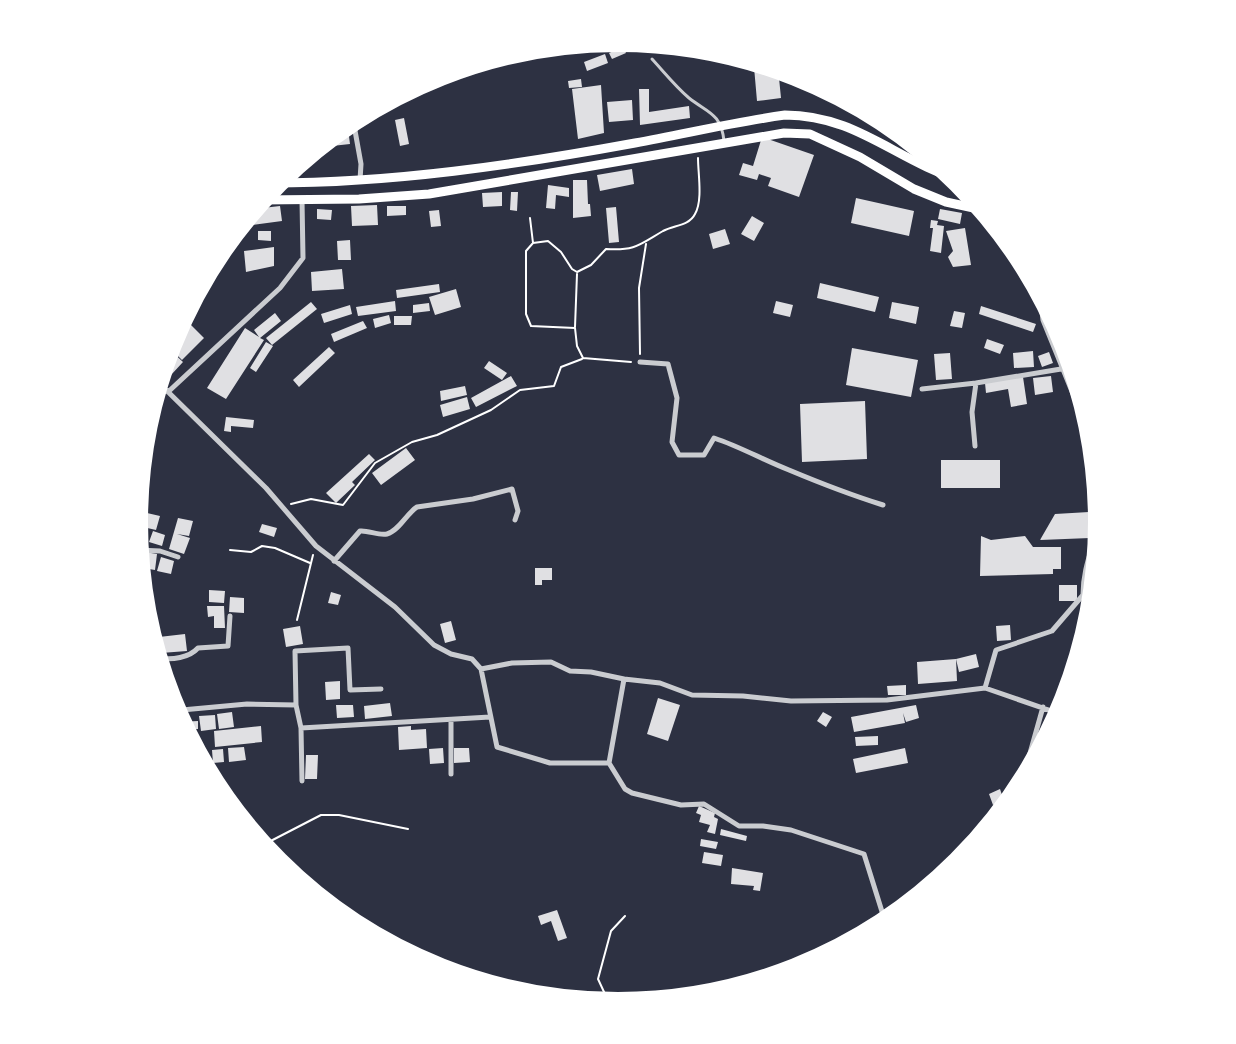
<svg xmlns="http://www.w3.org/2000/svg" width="1236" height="1044" viewBox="0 0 1236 1044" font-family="Signika,sans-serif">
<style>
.building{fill:#e0e0e3}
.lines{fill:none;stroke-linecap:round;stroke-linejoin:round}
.path{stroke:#fff;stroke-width:2}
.service{stroke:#caccd0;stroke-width:3}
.minor{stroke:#caccd0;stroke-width:5}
.trunk{stroke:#fff;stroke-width:9}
.rim{fill:none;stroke:#fff;stroke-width:4}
</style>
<rect width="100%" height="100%" fill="#2d3142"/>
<!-- building -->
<path class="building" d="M638 40 680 48V50L638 51Z
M623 47 626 53 612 59 609 53Z
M605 54 608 63 587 71 584 62Z
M767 66 778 68 781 98 757 101 754 67Z
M581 79 582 87 569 88 568 81Z
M601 85 604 133 578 139 572 89Z
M639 89H649V112L689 106 690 118 640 125Z
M632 100 633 120 609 122 607 102Z
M404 118 409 144 400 146 395 120Z
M348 129 350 144 332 146 331 140Z
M762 137 814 155 799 197 768 186 771 178 759 174 757 180 739 175 743 163 753 166Z
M632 169 634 184 600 191 597 175Z
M573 180H587L588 204H590L591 216 573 218Z
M548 185 569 188V197L556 195 555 209 546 208Z
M502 192V206L483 207 482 193Z
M511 192H518L517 211 510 210Z
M856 198 914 211 909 236 851 223Z
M377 205 378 225 352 226 351 206Z
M280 206 282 221 245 226 254 209Z
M387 206H406V215L387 216Z
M616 207 619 242 609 243 606 208Z
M317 209 332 210 331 220 317 219Z
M940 209 962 213 960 224 938 219Z
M439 210 441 226 431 227 429 211Z
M752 216 764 223 754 241 741 234Z
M931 220 938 221 937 225 944 226 941 253 930 251 933 228H930Z
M965 228 971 265 953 267 948 257 953 251 946 231Z
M725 229 730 244 713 249 709 234Z
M258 231H271V241L258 240Z
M350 240 351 260H338L337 241Z
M274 247V266L246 272 244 251Z
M342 269 344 289 312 291 311 272Z
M820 283 879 297 875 312 817 298Z
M439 284 440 292 397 298 396 290Z
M456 289 461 307 435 315 429 297Z
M395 301 396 311 358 316 356 307Z
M776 301 793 305 790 317 773 313Z
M311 302 317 309 272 345 266 338Z
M892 302 919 307 916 324 889 318Z
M429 303 430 311 413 313V305Z
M350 305 352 314 324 323 321 314Z
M981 306 1036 324 1033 332 979 314Z
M954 311 965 313 962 328 950 326Z
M275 313 281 321 260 338 264 340 226 399 207 388 245 328 259 337 254 330Z
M389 315 391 323 375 328 373 319Z
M394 316H412L411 325H394Z
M185 319 204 338 182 360 167 345 170 334Z
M363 321 367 328 334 342 331 334Z
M987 339 1004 345 1000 354 984 348Z
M266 342 273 346 256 372 250 368Z
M167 347 183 362 171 375 163 368Z
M329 347 335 353 299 387 293 380Z
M852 348 918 360 911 397 846 385Z
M1033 351 1034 367 1014 368 1013 353Z
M1049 352 1053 363 1042 367 1038 356Z
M950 353 952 379 936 380 934 354Z
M489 361 507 373 502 380 484 368Z
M511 376 517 386 476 407 471 398Z
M1051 376 1053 392 1035 395 1033 378Z
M1023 377 1027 404 1011 407 1008 389 986 393 985 383Z
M465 386 467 395 441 401 440 391Z
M467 397 470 409 443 417 440 405Z
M865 401 867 459 802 462 800 404Z
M226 417 254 420 253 428 231 426V432L224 431Z
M406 448 415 460 381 485 372 473Z
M369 454 375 460 352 482 355 485 336 503 326 493Z
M941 460H1000V488H941Z
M134 510 160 516 156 530 143 527 139 538 135 537 132 522Z
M1089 512 1090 538 1040 540 1055 514Z
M178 518 193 521 189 536 177 534 190 538 184 554 169 549Z
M262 524 277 528 274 537 259 532Z
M153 531 165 535 162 546 149 542Z
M981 536 991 540 1025 536 1033 547H1061V569H1053V574L980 576Z
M145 552 157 554 155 570 143 568Z
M161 557 174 561 171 574 157 571Z
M535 568H552V580H542V585H535Z
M1059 585H1077V601H1059Z
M209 590 225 591 224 603 209 602Z
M331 592 341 595 338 605 328 603Z
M230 597 244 598V613L229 612Z
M207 606H224L225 628H214V616L208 617Z
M451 621 456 640 445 643 440 624Z
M1010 625 1011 640 997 641 996 626Z
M300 626 303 644 286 647 283 629Z
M185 634 187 651 161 653 159 637Z
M976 654 979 667 959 672 956 659Z
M956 659 957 681 918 684 917 662Z
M340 681V699L326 700 325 682Z
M906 685V695H888L887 686Z
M658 698 680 705 668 741 647 734Z
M390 703 392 716 365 719 364 706Z
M336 705H353L354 717 337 718Z
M916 705 919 718 906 722 903 713 905 723 854 732 851 717Z
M232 712 234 727 219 729 217 714Z
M823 712 832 717 826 727 817 721Z
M215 715 216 729 201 731 199 716Z
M198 721V729L187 730V735L179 722Z
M261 726 262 742 215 747 214 731Z
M411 726V730L426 729 427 748 399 750 398 727Z
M878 736V745L856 746 855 737Z
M244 747 246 760 229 762 228 748Z
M443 748 444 763 430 764 429 749Z
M454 748H469L470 762 454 763Z
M905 748 908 763 856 773 853 759Z
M223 749 224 762 213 763 212 750Z
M306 755H318L317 779H305Z
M1000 789 1004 801 993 805 989 794Z
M699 806 715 813 714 817 718 819 715 834 707 832 710 825 699 822 701 815 696 813Z
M721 829 747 836 746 841 720 835Z
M701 839 718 842 716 849 700 846Z
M704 852 723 855 721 866 702 863Z
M732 868 763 873 760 891 753 890 754 886 731 884Z
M557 910 567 938 558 941 551 921 541 925 538 916Z"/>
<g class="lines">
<!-- path -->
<path class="path" d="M530 218 533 243
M575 327 577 274
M640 354 639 288 646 244
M631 362 583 358 577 346 575 328 531 326 526 314V251L533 243 548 241 561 252 572 269 577 272 591 265 606 249C635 251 639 245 663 231 674 225 689 226 695 214 703 200 698 174 698 158
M291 504 311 499 343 505 375 463 412 442 437 435 491 410 520 390 554 386 561 367 582 359
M230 550 251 552 262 546 275 548 310 563
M297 620 313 555
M261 846 321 815H339L408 829
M611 1007 598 979 611 931 625 916"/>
<!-- service -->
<path class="service" d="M652 59C664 72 675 86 689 98 708 113 721 113 724 141"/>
<!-- minor -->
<path class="minor" d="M354 125 361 164 360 180
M1040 296 1043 320 1084 421
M640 362 668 364 677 398 672 442 679 455H704L714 438C741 447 763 460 789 470 820 483 851 495 883 505
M160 384 266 488 316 546 395 607 434 645 451 654 472 659 481 669 497 747 550 763H609L625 789 632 793 681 805 704 804 739 826H763L791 830 864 854 884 918
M922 389 976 383
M168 392 280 288 303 258 302 200
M975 446 972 412 976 383 1061 369
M138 550 160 551 178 557
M334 561 360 531C368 530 379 536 387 534 399 531 407 513 417 507L473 499 512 489 518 511 515 520
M159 658C172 660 189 658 198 648L228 646 230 616
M481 669 512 663 551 662 570 671 591 672 624 679
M985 688 996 650 1052 631 1083 595C1083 561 1098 541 1101 507
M296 705 295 651 348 648 350 690 381 689
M171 711 247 704 296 705 301 728 490 717
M451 720V774
M301 728 302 781
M609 763 624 679 660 683 692 695 743 696 791 701 887 700 985 688 1063 715
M1025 771 1043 707"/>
<!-- trunk -->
<path class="trunk" d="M271 183C393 183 515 165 635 143 685 134 734 122 785 115 858 115 898 163 964 181
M260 200 359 199 429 194 784 133 810 134 860 157 914 189 946 202 983 210"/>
</g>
<!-- crop -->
<path d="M0 0H1236V1044H0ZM146 522a472 472 0 1 1 944 0a472 472 0 1 1-944 0Z" fill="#fff" fill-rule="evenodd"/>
<path class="rim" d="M146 522a472 472 0 1 1 944 0a472 472 0 1 1-944 0Z"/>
</svg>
